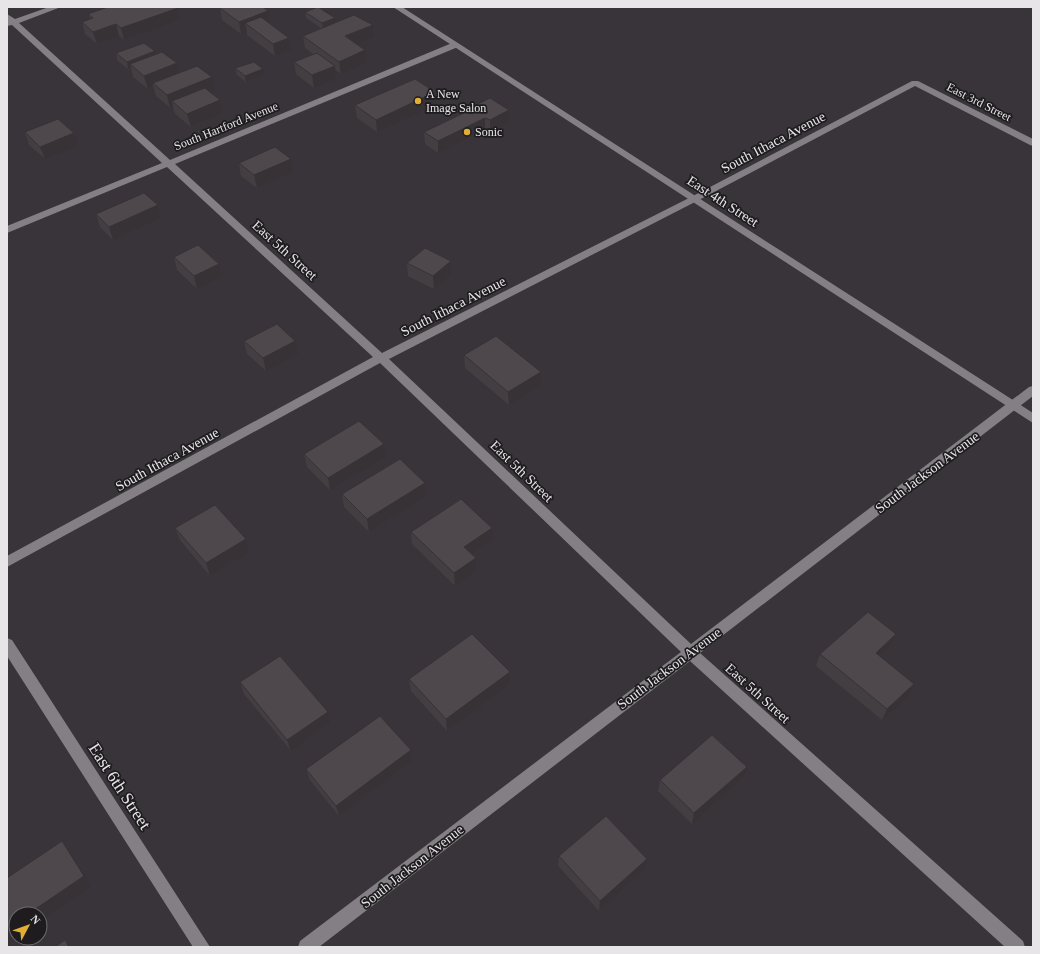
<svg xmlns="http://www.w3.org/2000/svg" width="1040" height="954" viewBox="0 0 1040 954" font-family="'Times New Roman',serif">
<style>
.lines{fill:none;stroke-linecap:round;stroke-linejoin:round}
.street{fill:#837f84;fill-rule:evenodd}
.secondary{fill:#837f84;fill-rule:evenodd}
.wall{fill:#433e41}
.shaded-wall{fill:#373235}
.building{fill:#4e484c;stroke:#373235}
.poi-dot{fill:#e1af34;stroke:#1e1c1f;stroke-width:1.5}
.labels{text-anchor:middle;stroke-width:3.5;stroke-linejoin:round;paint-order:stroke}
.far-poi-label{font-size:12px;fill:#e7e5e8;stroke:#1e1c1f;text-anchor:start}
.far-street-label{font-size:12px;fill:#e7e5e8;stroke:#1e1c1f}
.street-label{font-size:14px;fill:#e7e5e8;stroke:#1e1c1f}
.near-street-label{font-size:17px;fill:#e7e5e8;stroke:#1e1c1f}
</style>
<rect width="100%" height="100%" fill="#383439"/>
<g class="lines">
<!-- street -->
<path class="street" d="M49 7H61L19 23 170 160 452 43H458V47L175 164 382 353 691 197 912 81H918L1033 139V146L1030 145 915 86 697 201 389 359 691 644 1029 387 1033 386V396L700 653 1023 941 1025 947H1005L690 661 319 947H298L300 941 681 652 380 363 7 567V556L373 357 167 167 7 233V226L162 163 12 25 7 26V14L15 19Z
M7 638 12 640 210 947H193L7 656Z"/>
<!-- secondary -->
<path class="secondary" d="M393 7H402L1033 413V423Z"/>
</g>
<!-- wall -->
<path class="wall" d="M178 8 180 20 124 40 119 36 97 44 85 34 82 22 90 19 88 14Z
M220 8 270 23H269L291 50 275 56 247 35V32L241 34 222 20Z
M305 12 335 22 373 25 374 37 357 44 366 63 341 74 335 70 336 79 314 88 296 74 294 62 313 54 305 48 303 36 321 28 306 18Z
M155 51 156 54 179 73 215 90 210 92 220 100 223 113 191 127 175 114 173 107 170 108 156 96 153 86 148 89 133 77 131 68 128 69 117 60 116 53Z
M235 68 264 75 246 82 237 75Z
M355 105H436L377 132 357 118Z
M466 110 509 123 490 133 485 130 438 153 425 144 424 132 466 112Z
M25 132 78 146 45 159 29 145Z
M239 163 293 172 257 188 241 176Z
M158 205 161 218 113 240 100 227 96 214Z
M174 257 219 264 222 277 197 289 177 270Z
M407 263 451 274 434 289 408 276Z
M244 341 298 354 266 371 247 354Z
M464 355 541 372V385L509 405 465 368Z
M304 454 386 457 330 490 307 467Z
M425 483 427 495 369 532 344 507 342 494Z
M175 528 246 539 249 552 210 576 180 540Z
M492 528V541L472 555 476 558V571L455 586 412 544 411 532Z
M896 634 891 646 880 656 909 696 882 720 816 666 820 654Z
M510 672V684L447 731 411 691 409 679Z
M240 682 330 723 291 751 244 694Z
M411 750 412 761 339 816 310 780 306 769Z
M743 778 692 824 658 791 660 780Z
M559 856 647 859 645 869 599 911 558 866Z"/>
<!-- shaded-wall -->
<path class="shaded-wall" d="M178 8 180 20 124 40 121 28Z
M268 11 270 23 254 29 245 23 247 32 241 34 239 22Z
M335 18 336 25 323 30 322 23Z
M116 24 119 36 97 44 93 32Z
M373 25 374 37 346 49 345 36Z
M289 38 291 50 275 56 273 44Z
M365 50 366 63 341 74 339 62Z
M155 51 157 58 130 64 131 68 128 69 127 62Z
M177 63 180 76 153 83V86L148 89 144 76Z
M335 66 336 79 314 88 312 75Z
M263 69 264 75 246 82 245 76Z
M212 77 215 90 177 105 172 101 173 107 170 108 167 95Z
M435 92 436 105 377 132 376 120Z
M220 100 223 113 191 127 187 114Z
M509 110V123L490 133V120Z
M485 118V130L438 153V141Z
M74 133 78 146 45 159 40 147Z
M291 159 293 172 257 188 254 175Z
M158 205 161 218 113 240 109 227Z
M451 261V274L434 289 433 276Z
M219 264 222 277 197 289 194 276Z
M295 341 298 354 266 371 263 358Z
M541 372V385L509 405 508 392Z
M384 444 386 457 330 490 328 478Z
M425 483 427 495 369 532 367 519Z
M492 528V541L464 560V547Z
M246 539 249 552 210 576 206 563Z
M476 558V571L455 586 454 573Z
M896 634 891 646 870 665 876 653Z
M510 672V684L447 731 446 719Z
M914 684 909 696 882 720 887 709Z
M328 712 330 723 291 751 287 740Z
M411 750 412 761 339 816 336 806Z
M747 767 743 778 692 824 694 813Z
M62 841 69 851 91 886 40 921V914H28Z
M647 859 645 869 599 911 600 901Z
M16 922V938L7 944V929Z"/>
<!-- building -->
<path class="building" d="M108 7H177L178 8 121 28 116 24 93 32 82 22 93 18 88 14Z
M222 7H263L268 11 239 22 220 8Z
M318 7 335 18 322 23 305 12Z
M354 15 373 25 345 36 365 50 339 62 303 36Z
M261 17 289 38 273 44 245 23Z
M144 43 155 51 127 62 116 53Z
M162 52 177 63 144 76 130 64Z
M317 53 335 66 312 75 294 62Z
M254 62 263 69 245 76 235 68Z
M197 66 212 77 167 95 153 83Z
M415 79 435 92 376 120 355 105Z
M205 88 220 100 187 114 172 101Z
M490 98 509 110 490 120 485 118 438 141 424 132 468 111 466 110Z
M58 119 74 133 40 147 25 132Z
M275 147 291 159 254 175 239 163Z
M144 193 158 205 109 227 96 214Z
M198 245 219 264 194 276 174 257Z
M425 248 451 261 433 276 407 263Z
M277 324 295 341 263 358 244 341Z
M496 336 541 372 508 392 464 355Z
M359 421 384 444 328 478 304 454Z
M400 459 425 483 367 519 342 494Z
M461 499 492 528 464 547 476 558 454 573 411 532Z
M215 505 246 539 206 563 175 528Z
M868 612 896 634 876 653 914 684 887 709 820 654Z
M472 634 510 672 446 719 409 679Z
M280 656 328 712 287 740 240 682Z
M380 716 411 750 336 806 306 769Z
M712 735 747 767 694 813 660 780Z
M606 816 647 859 600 901 559 856Z
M62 841 84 876 28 914H16V922L7 929V878Z
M65 940 69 947H55Z"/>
<!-- markers -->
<g class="poi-dot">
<circle cx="418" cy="101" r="4"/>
<circle cx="467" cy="132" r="4"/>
</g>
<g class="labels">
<!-- far-poi labels -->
<g class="far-poi-label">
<text x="426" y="98">A New<tspan x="426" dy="14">Image Salon</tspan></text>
<text x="475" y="136">Sonic</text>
</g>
<!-- far-street labels -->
<g class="far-street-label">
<text transform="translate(979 102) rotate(27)" y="4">East 3rd Street</text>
<text transform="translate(226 126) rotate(-22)" y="4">South Hartford Avenue</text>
</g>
<!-- street labels -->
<g class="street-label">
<text transform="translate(773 142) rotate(-28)" y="5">South Ithaca Avenue</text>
<text transform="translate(723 201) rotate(33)" y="5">East 4th Street</text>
<text transform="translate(285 250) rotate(42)" y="5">East 5th Street</text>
<text transform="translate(453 306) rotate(-27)" y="5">South Ithaca Avenue</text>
<text transform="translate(167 459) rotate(-29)" y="5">South Ithaca Avenue</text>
<text transform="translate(522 471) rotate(44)" y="5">East 5th Street</text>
<text transform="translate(927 472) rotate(-37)" y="5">South Jackson Avenue</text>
<text transform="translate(669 668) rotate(-37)" y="5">South Jackson Avenue</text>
<text transform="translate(758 693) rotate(42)" y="5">East 5th Street</text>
<text transform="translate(412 866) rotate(-38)" y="5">South Jackson Avenue</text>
</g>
<!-- near-street labels -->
<g class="near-street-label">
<text transform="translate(120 786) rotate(57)" y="6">East 6th Street</text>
</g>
</g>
<!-- border -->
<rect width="1040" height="954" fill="none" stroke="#e7e5e8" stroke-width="16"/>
<!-- north arrow -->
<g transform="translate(28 926) rotate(49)"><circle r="19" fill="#1e1c1f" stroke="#6e6c6f"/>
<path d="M0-3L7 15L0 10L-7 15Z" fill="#e1af34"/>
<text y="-6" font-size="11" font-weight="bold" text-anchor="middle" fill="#e7e5e8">N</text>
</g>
</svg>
